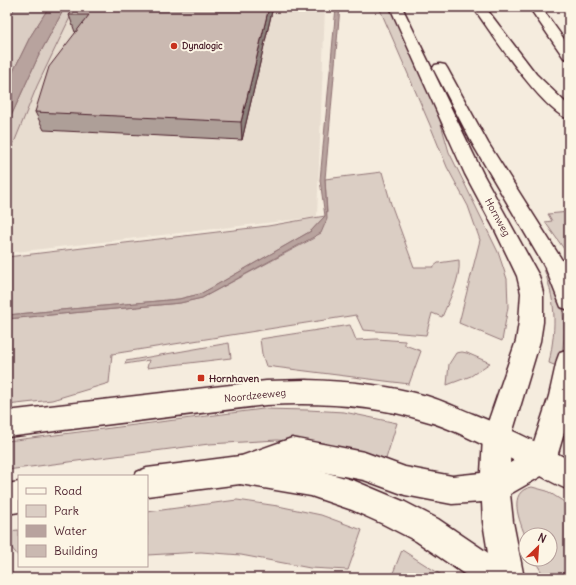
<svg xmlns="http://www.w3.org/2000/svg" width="576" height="585" viewBox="0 0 576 585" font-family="Delius,sans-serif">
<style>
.built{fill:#e8ddd0}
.green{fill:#dbcec4;stroke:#927678}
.water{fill:#b8a39e;stroke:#8c6e70}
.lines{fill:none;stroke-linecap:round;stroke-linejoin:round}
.minor-casing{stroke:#4a1f2b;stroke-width:3}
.major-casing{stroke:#4a1f2b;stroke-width:3}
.minor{fill:#fcf5e5;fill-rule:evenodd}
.major{fill:#fcf5e5;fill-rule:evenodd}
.wall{fill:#ae9f98;stroke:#4a1f2b}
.shaded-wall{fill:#8d827c;stroke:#4a1f2b}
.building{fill:#cab9b1;stroke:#4a1f2b}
.poi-dot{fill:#c8321e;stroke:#fcf5e5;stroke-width:1.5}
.labels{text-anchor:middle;stroke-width:4;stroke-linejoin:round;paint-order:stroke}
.far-poi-label{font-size:9px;font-weight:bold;fill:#4a1f2b;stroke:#fcf5e5;text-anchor:start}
.street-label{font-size:10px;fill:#4a1f2b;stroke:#fcf5e5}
.poi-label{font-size:10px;font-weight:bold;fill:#4a1f2b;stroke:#fcf5e5;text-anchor:start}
</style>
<rect width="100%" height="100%" fill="#f5ecde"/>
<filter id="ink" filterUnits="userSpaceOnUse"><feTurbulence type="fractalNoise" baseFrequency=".025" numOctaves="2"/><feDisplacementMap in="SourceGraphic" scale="8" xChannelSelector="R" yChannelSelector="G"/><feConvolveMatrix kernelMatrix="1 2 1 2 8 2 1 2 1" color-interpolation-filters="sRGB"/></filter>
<g filter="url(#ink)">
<!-- built -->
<path class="built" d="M53 7H325L317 217 7 253V85Z"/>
<!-- green -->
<path class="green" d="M16 7H49L30 37 7 84V19Z
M65 7H75L37 86 7 160V125L38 57Z
M379 7H392L437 110 449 152 498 252 507 279 508 307 502 341 459 323 480 240 468 206 447 167 430 125Z
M382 172 391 204 414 267H433L438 263 459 260C461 279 449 300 442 317L432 313 426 335 363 330 356 315 112 354 109 383 52 400 7 405V319L180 303 202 298 314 238 327 212 325 179Z
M569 212V227L567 226 569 229V256L545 222 552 221 548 214Z
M325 216 311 231 213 287 200 294 179 299 7 315V257L268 226Z
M542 263H549C562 305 570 323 559 367L549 363C557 322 556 303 542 263Z
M350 325 356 340 377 339 405 341V345L421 351 409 384 266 366 262 354 260 339Z
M229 343 231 358 147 368 149 360 125 364 126 361Z
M462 352 467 353 490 363 471 376 447 385 449 364 456 353Z
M263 409 308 410 344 412 397 423 385 462 317 444 277 440 209 444 7 470V441Z
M532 487 547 491 569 505V578H545L534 559H550V535H526V538C520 522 506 491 532 487Z
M237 500 278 506 321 515 362 530 348 570 310 568 241 555 201 552 147 555V512Z
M19 530V557L7 542V531Z
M402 550 446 578H396L393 573Z"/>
<!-- water -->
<path class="water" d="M49 7H65L38 57 7 125V84L30 37Z
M336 7H340L325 179 327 219 321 233 202 298 180 303 7 319V315L179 299 200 294 213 287 311 231 325 216 320 180Z"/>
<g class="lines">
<defs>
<path id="minor" d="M390 7H402L483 174 539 276 543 293V322L540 341 511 437 510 463 531 451 549 396 557 360 560 352 569 349V416L556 460 552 470 510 494 513 522 524 578H492L483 522 482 502 452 504 405 495 364 480 292 466 240 484 230 480 226 470 230 460 292 438 364 452 405 467 452 476 481 473 483 437 516 341 519 322 521 293 517 276 495 230 465 174Z
M473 7H485L536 74 569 106V119C543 112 490 31 473 7Z
M529 7H541L569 46V59L564 58Z
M440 64 445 65 447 68 488 143 567 268 569 274V310L561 307 546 269 472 143 433 68 435 65Z"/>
<path id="major" d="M306 380C347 381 388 385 427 396 443 401 458 408 473 414 506 427 538 442 569 460V490C543 479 519 462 494 450 472 440 449 427 426 421 375 405 320 402 266 405L7 437V411L266 381Z
M240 456 311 468 355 481 405 502 438 519 509 567 514 578H470L416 541 383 524 352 510 311 496 240 484 147 496V476H135L137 472 147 468Z
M19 482V512L7 514V484Z"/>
</defs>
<!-- minor casing -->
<use href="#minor" class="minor-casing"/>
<!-- major casing -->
<use href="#major" class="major-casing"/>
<!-- minor -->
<use href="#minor" class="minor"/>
<!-- major -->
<use href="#major" class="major"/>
</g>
<!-- wall -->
<path class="wall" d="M76 7H273L242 140 44 130 35 112 76 32H75L69 15Z"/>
<!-- shaded-wall -->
<path class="shaded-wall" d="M269 7H273L242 140 241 122Z"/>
<!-- building -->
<path class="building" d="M76 7H269L241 122 35 112 49 67 89 15H69Z"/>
</g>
<!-- markers -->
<g class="poi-dot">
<circle cx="174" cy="46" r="4"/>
<rect x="197" y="374" width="8" height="8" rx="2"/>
</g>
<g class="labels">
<!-- far-poi labels -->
<g class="far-poi-label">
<text x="182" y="49">Dynalogic</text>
</g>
<!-- street labels -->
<g class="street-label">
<text transform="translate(498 217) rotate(61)" y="4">Hornweg</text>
<text transform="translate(255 395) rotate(-6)" y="4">Noordzeeweg</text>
</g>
<!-- poi labels -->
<g class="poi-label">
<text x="209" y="382">Hornhaven</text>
</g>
</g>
<!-- margin -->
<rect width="576" height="585" fill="none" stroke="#fcf5e5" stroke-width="24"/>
<rect x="12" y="12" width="552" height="561" fill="none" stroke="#4a1f2b" stroke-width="1.5" filter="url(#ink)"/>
<!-- legend -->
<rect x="18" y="475" width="130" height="92" fill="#fcf5e5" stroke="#b59f9b"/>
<rect x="26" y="488" width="20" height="6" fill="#fcf5e5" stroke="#b59f9b"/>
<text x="54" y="495" font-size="12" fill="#4a1f2b">Road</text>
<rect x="26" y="505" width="20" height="12" fill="#dbcec4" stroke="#b59f9b"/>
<text x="54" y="515" font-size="12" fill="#4a1f2b">Park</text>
<rect x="26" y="525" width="20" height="12" fill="#b8a39e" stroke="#b59f9b"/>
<text x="54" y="535" font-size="12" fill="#4a1f2b">Water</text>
<rect x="26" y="545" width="20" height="12" fill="#cab9b1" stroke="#b59f9b"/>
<text x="54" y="555" font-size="12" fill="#4a1f2b">Building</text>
<!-- north arrow -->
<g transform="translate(538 547) rotate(25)"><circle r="19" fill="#fcf5e5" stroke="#b59f9b"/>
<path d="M0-3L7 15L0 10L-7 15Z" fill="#c8321e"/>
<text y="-6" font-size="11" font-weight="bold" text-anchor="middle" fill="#4a1f2b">N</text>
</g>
</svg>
